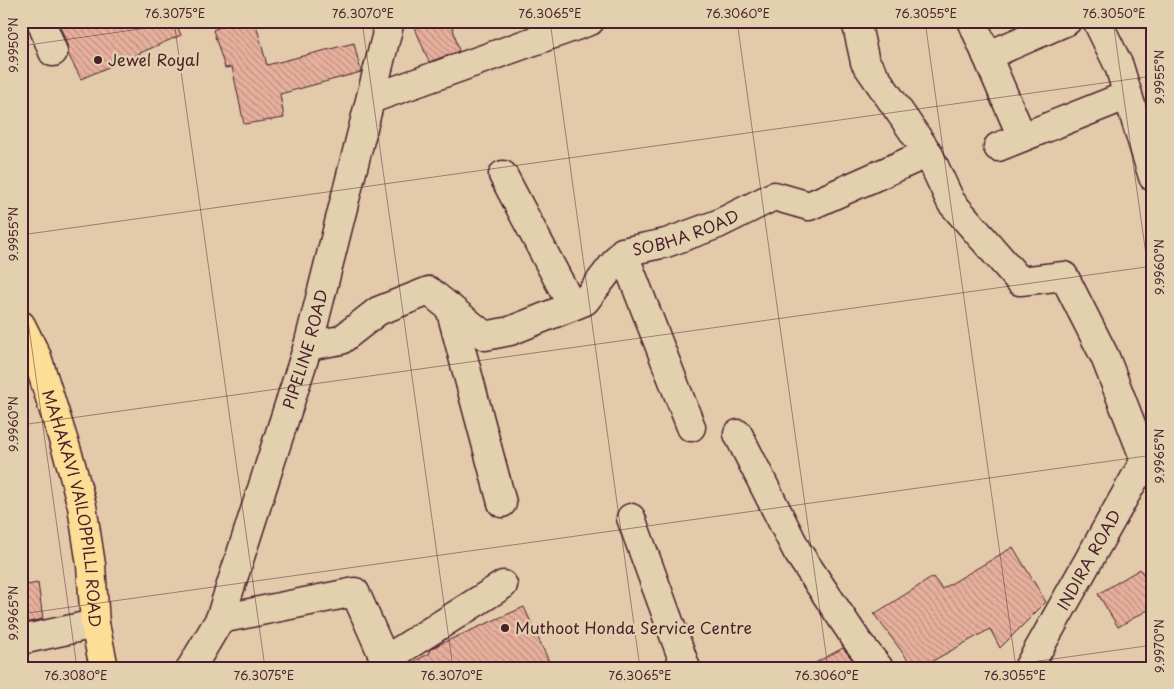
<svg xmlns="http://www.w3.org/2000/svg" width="1174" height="689" viewBox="0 0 1174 689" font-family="'Playpen Sans',sans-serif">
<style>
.building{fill:url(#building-back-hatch);stroke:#4a1f2b}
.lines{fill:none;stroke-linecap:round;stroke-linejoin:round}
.minor-casing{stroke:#4a1f2b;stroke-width:31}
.major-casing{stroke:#4a1f2b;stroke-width:31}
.minor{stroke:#e2d0ae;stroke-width:28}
.major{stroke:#fcde96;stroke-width:28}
.ticks{fill:none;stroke:#4a1f2b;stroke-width:1;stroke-opacity:0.45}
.poi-dot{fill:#4a1f2b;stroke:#e2d0ae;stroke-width:2}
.labels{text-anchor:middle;stroke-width:4.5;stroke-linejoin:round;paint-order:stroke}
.poi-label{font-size:16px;fill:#4a1f2b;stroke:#e2d0ae;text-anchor:start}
.street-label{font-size:16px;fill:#4a1f2b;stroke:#e2d0ae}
.neatline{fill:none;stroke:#4a1f2b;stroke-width:2}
.ticks-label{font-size:12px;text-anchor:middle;fill:#4a1f2b}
</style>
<defs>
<pattern id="building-back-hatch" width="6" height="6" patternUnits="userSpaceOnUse" patternTransform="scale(1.25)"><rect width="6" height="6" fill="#e7b09d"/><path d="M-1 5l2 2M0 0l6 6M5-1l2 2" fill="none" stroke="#bd8f80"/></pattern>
</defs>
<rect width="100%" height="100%" fill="#e3caab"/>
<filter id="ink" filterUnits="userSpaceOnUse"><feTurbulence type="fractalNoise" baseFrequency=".02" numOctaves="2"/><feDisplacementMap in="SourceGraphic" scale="10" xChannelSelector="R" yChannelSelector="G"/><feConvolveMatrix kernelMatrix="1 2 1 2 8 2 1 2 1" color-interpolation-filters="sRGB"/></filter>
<g filter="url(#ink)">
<!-- building -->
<path class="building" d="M58 21H175L181 35 81 79 68 54V46Z
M234 21H255L267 65 354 43 361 72 280 94 284 118 244 124 232 67 225 68 213 30Z
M431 21H451L459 51 429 62 415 28Z
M1013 547 1046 602 1000 648 990 629 920 668H914L874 614 933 577 942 589Z
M1140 569 1153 591V607L1118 627 1098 594Z
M38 583 43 619 21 624V586Z
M524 607 552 668H402L430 653 429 650 440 644Z
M843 648 859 668H806Z"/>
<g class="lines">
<defs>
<g id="minor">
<path d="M41 21 53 52"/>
<path d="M856 21 865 62 928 153 951 202 1020 281 1064 276 1105 357 1145 460 1153 474"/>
<path d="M972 21 1022 137"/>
<path d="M1097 21 1119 66 1153 177"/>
<path d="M987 56 1067 21"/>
<path d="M371 99 590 21"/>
<path d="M998 147 1128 95"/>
<path d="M503 175 572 306"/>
<path d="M623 252 691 427"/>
<path d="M450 308 502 503"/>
<path id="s1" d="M308 346 341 340 378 311 429 291 485 336 510 331 585 301 623 252 666 243 718 224 774 196 809 206 928 153"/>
<path d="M738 434 797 551 858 642 879 668"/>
<path d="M631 518 686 668"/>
<path d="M220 619 355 592 385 660 503 585"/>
<path d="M21 640 95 624"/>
<path id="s2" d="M191 668 220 619 308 346 390 21"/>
<path id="s3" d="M1028 668 1145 460 1153 455"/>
</g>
<g id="major">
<path id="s4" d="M21 325 37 357 70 461 82 506 91 565 95 624 104 668"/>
</g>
</defs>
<!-- minor casing -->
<use href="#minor" class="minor-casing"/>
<!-- major casing -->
<use href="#major" class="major-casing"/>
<!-- minor -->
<use href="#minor" class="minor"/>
<!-- major -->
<use href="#major" class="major"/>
</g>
</g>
<!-- ticks -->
<path class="ticks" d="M174 21 265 668M362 21 453 668M550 21 640 668M737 21 828 668M925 21 1016 668M1113 21 1153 304M21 46 196 21M21 235 1153 76M21 271 77 668M21 425 1153 266M21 614 1153 455M989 668 1153 645"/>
<!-- markers -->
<g class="poi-dot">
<circle cx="98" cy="60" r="5"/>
<circle cx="505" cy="628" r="5"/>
</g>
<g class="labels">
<!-- poi labels -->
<g class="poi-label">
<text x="108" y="66">Jewel Royal</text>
<text x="515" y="634">Muthoot Honda Service Centre</text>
</g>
<!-- street labels -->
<g class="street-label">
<text dy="6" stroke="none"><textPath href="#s1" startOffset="441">SOBHA ROAD</textPath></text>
<text dy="6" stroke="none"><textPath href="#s2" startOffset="340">PIPELINE ROAD</textPath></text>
<text dy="6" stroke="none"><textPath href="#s4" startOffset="192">MAHAKAVI VAILOPPILLI ROAD</textPath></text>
<text dy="6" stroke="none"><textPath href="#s3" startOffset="124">INDIRA ROAD</textPath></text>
</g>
</g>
<!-- margin -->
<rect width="1174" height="689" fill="none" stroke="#e2d0ae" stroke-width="55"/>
<rect x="28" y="28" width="1118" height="634" class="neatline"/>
<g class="ticks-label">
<text x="175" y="18">76.3075°E</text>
<text x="363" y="18">76.3070°E</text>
<text x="550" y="18">76.3065°E</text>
<text x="738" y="18">76.3060°E</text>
<text x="926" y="18">76.3055°E</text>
<text x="1114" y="18">76.3050°E</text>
<text transform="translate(14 45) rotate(-90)" y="4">9.9950°N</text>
<text transform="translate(1160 77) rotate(-90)" y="4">9.9955°N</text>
<text transform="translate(14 234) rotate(-90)" y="4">9.9955°N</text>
<text transform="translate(1160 267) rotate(-90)" y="4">9.9960°N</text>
<text transform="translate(14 424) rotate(-90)" y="4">9.9960°N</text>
<text transform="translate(1160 456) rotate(-90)" y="4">9.9965°N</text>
<text transform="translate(14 613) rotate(-90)" y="4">9.9965°N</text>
<text transform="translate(1160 646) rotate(-90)" y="4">9.9970°N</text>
<text x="76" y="680">76.3080°E</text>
<text x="264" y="680">76.3075°E</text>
<text x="452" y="680">76.3070°E</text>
<text x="640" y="680">76.3065°E</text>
<text x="827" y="680">76.3060°E</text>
<text x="1015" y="680">76.3055°E</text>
</g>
</svg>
